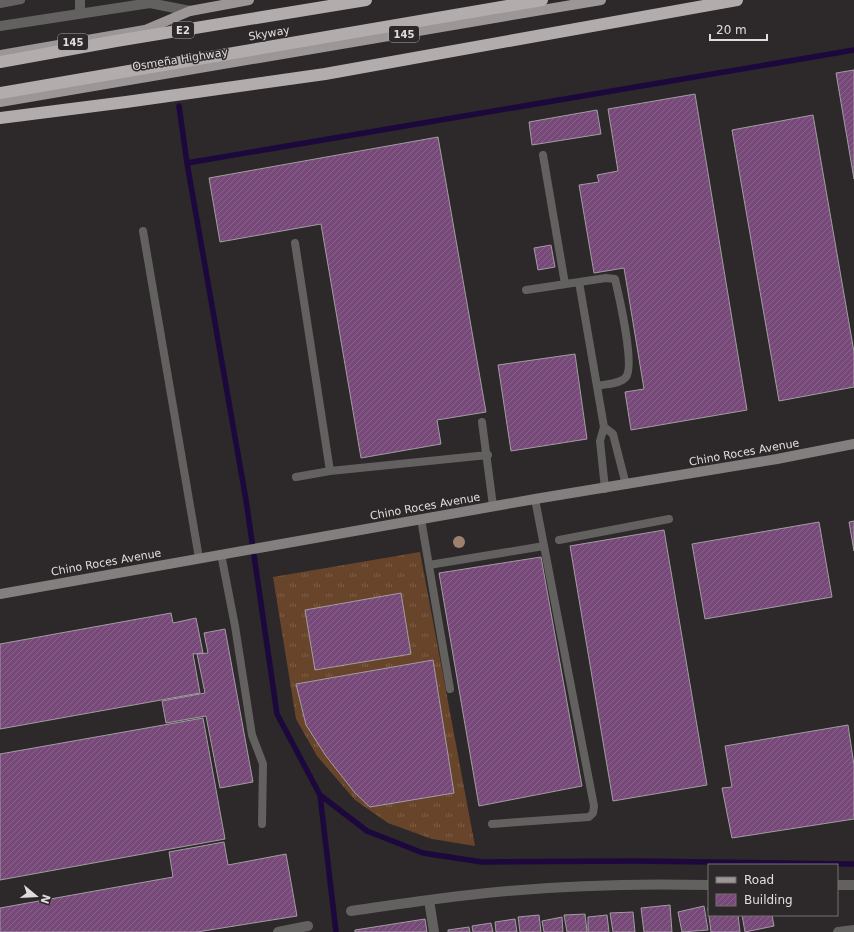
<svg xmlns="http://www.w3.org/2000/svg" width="854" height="932" viewBox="0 0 854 932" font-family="'DejaVu Sans',sans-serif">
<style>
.grass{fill:url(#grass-tufts)}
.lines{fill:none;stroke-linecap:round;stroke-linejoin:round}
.stream{stroke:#1c083d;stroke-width:5.5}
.building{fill:url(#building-hatch);stroke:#a19da1}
.service{stroke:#636060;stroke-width:8}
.minor{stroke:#636060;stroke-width:10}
.tertiary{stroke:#636060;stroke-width:10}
.secondary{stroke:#837f7f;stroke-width:10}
.primary{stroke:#9c9796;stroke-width:10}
.motorway{stroke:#b3acac;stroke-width:12}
.tree{fill:#9e806d}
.labels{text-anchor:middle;stroke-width:3;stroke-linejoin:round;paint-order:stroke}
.shield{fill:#2d2829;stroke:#aaa7a8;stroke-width:1}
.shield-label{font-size:10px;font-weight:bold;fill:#e0ddde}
.street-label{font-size:11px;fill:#e0ddde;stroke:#2d2829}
</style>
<defs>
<pattern id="grass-tufts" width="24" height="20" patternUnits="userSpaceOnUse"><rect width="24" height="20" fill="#68452a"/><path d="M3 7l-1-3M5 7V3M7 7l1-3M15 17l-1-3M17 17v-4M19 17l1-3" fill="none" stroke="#7d5f48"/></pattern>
<pattern id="building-hatch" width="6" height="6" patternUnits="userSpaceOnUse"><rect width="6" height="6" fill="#774979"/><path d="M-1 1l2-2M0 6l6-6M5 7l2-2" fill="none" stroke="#8a638c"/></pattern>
</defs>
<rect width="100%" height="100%" fill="#2d2829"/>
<!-- grass -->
<path class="grass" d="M420 552 475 846 432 839 388 823 355 800 317 756 296 719 273 577Z"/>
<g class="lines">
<!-- stream -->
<path class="stream" d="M179 106 187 163 246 500 277 714 320 795 336 932
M187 163 854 50
M320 795 367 831 423 853 482 862 636 861 854 864"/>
</g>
<!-- building -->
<path class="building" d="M854 70V179L836 73Z
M695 94 747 410 631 430 625 392 644 389 624 268 594 273 579 185 599 182 597 175 618 171 608 109Z
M597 110 601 134 532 145 529 122Z
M813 115 854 352V387L779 401 732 130Z
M438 137 486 412 437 420 441 444 361 458 321 224 220 242 209 178Z
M551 245 555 267 538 270 534 248Z
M575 354 587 439 511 451 498 365Z
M854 521V551L849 522Z
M819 522 832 597 705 619 692 544Z
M664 530 707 785 613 801 570 546Z
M541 557 582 786 479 806 439 573Z
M401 593 411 654 315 670 305 610Z
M171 613 173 623 196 618 203 653 193 654 200 693 0 729V644Z
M225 629 253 782 220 788 206 716 166 723 162 701 205 693 197 654 208 653 204 633Z
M433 660 454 793 370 807 355 793 326 756 306 725 296 684Z
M203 718 225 839 0 880V754Z
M848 725 854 765V819L732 838 722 788 732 787 725 746Z
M224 842 228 865 286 854 297 916 197 932H0V908L173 877 169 852Z
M670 905 672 932H644L641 908Z
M704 906 708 930 682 932 678 912Z
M708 908 709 915H738L740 932H711Z
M633 912 635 932H613L610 913Z
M585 914 587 932H567L564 915Z
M539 915 541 932H520L518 917Z
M607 915 609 932H588V917Z
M742 915H772L774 926 745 932Z
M562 917 563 932H544L542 921Z
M425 919 427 932H355V930Z
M515 919 517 932H496L495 922Z
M491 923 493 932H473L472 926Z
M469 927 470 932H448V930Z"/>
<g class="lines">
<!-- service -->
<path class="service" d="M0 4 21 0
M543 155 565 284
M143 231 199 558
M295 243 330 471
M579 282 604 427 600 441 605 489
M526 290 606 278 615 279C619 296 635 366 626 377 621 384 605 384 597 386
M482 422 493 506
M604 427 613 434 626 485
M296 477 330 471 488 455
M421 519 450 689
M559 540 669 519
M221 554 235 626 252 735 263 764 262 824
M429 565 544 546
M492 824 589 817 593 813 594 806 535 499"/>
<!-- minor -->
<path class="minor" d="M80 0V13
M837 885H854
M429 900 434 932
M351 911C387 906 424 900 460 896 542 886 626 883 709 885
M278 932 308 926
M838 932 854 930"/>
<!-- tertiary -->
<path class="tertiary" d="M0 26 150 3 190 11"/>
<!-- secondary -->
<path class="secondary" d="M0 594 535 499 777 459 854 444"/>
<!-- primary -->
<path class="primary" d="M0 55 145 30 190 11 249 0
M0 102 601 0"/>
<!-- motorway -->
<path class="motorway" d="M0 62 116 41 366 0
M0 93 542 0
M0 118 126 102 325 74 737 0"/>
</g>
<!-- trees -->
<circle class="tree" cx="459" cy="542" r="6"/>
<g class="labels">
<!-- shield labels -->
<g class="shield">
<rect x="172" y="22" width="22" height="16" rx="3"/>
<rect x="389" y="26" width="30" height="16" rx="3"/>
<rect x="58" y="34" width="30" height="16" rx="3"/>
</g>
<g class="shield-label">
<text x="183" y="34">E2</text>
<text x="404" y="38">145</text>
<text x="73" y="46">145</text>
</g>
<!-- street labels -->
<g class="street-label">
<text transform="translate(269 33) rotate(-10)" y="4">Skyway</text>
<text transform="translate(180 59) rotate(-9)" y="4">Osmeña Highway</text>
<text transform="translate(744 452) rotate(-10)" y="4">Chino Roces Avenue</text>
<text transform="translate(425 506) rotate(-10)" y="4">Chino Roces Avenue</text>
<text transform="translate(106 562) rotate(-10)" y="4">Chino Roces Avenue</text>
</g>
</g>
<!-- legend -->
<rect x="708" y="864" width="130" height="52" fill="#2d2829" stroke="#757071"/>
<rect x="716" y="877" width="20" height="6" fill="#9c9796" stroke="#757071"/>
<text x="744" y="884" font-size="12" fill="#e0ddde">Road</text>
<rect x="716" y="894" width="20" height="12" fill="url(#building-hatch)" stroke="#757071"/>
<text x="744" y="904" font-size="12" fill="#e0ddde">Building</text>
<!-- north arrow -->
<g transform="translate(36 896) rotate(108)" stroke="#2d2829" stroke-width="3" paint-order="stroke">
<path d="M0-3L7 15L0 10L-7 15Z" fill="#e0ddde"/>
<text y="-6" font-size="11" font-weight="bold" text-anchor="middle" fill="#e0ddde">N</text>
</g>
<!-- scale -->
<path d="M710 34v6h57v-6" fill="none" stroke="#e0ddde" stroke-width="2"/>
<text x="716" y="34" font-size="12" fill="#e0ddde" stroke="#2d2829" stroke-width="3" paint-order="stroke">20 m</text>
</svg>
